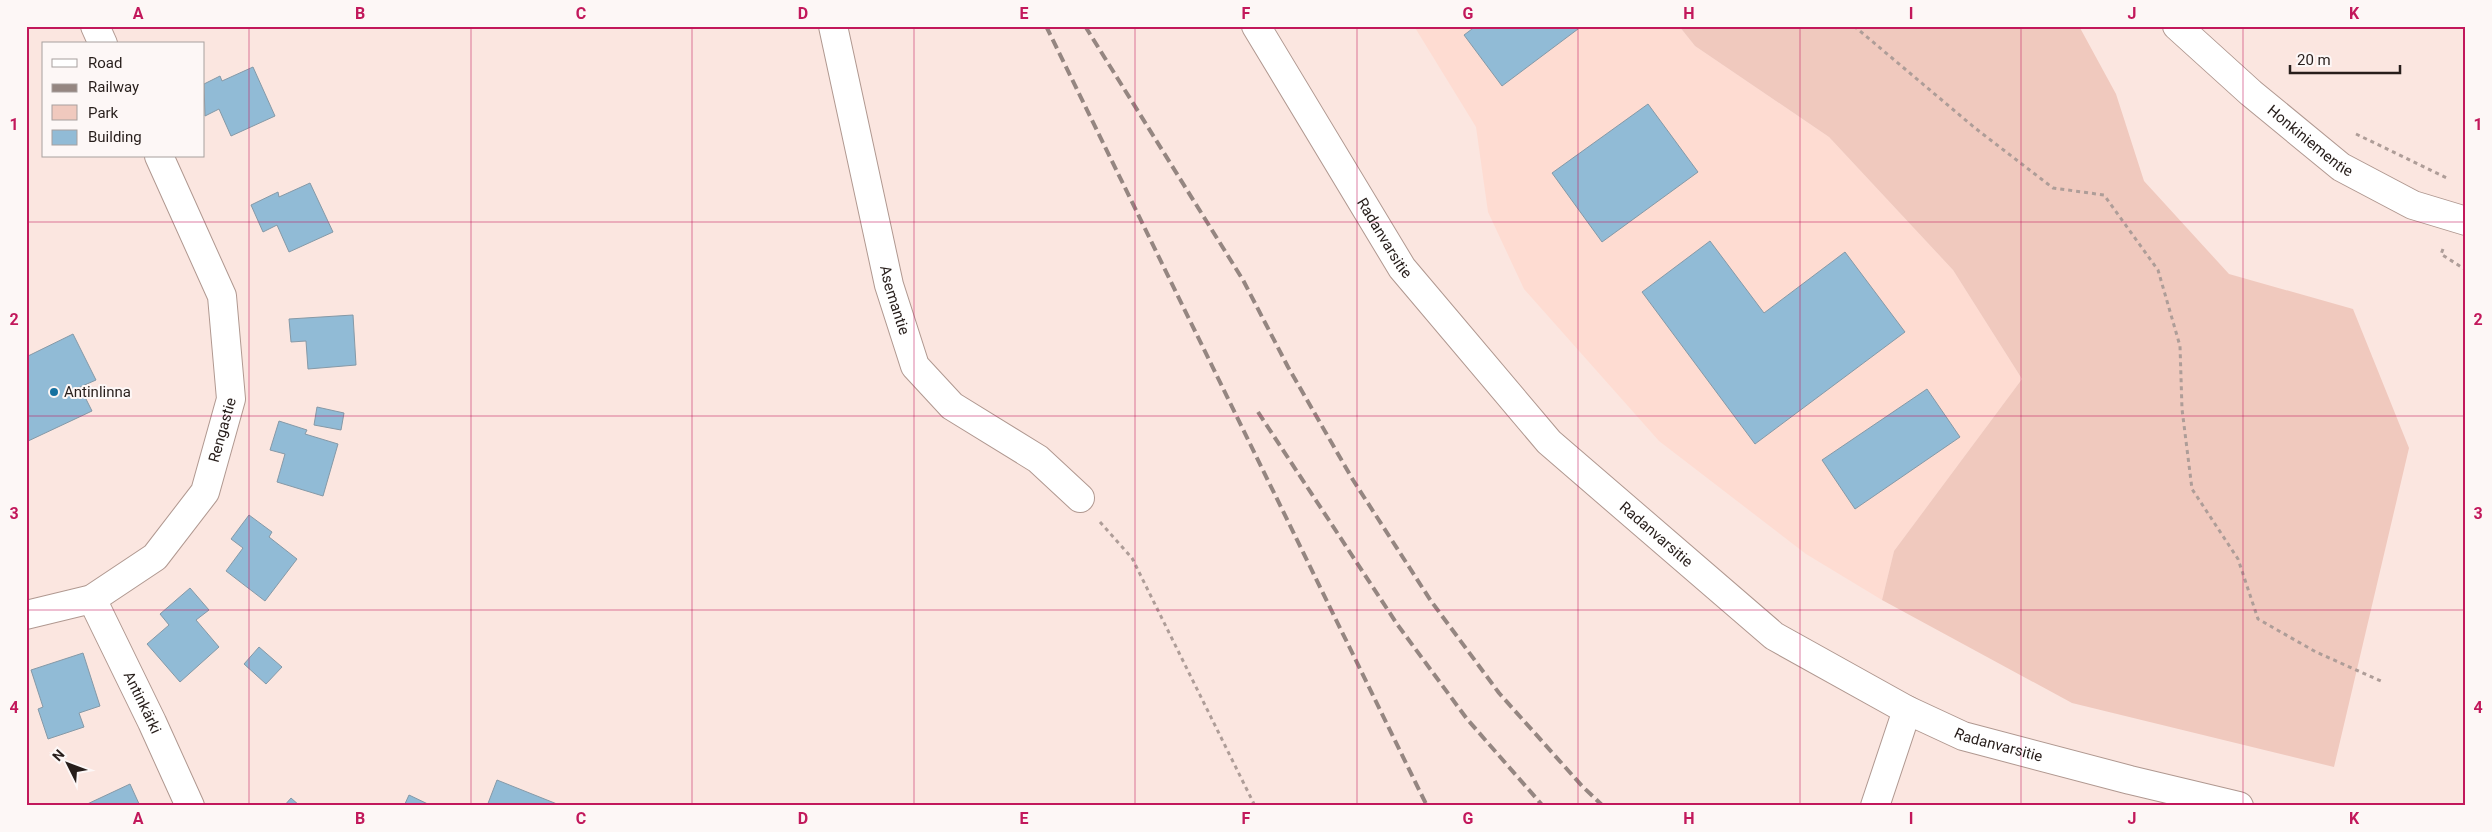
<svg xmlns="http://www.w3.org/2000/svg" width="2492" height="832" viewBox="0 0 2492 832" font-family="Roboto,sans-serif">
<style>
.built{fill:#fedcd2}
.green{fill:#f0c9be}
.building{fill:#91bbd6;stroke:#8599a7}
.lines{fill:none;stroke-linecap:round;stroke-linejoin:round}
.minor-casing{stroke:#b09890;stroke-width:30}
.path{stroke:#ae9d98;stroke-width:3;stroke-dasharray:4 4;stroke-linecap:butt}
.minor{stroke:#fff;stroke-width:28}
.rail{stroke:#958681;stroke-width:4;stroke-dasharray:10 5;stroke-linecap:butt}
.grid{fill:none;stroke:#c2185b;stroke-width:1;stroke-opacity:0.55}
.poi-dot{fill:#1671a0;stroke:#fdf7f6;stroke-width:2}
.labels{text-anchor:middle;stroke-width:4;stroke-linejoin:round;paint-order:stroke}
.street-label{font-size:15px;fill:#271e1b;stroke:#fdf7f6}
.poi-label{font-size:15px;fill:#271e1b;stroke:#fdf7f6;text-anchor:start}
.neatline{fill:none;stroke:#c2185b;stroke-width:2}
.grid-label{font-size:16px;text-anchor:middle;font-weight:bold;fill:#c2185b}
</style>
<rect width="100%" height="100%" fill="#fbe6e0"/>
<!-- built -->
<path class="built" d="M1414 26H1679L1695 46 1829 137 1953 270 2022 379 1894 551 1882 600 1806 554 1659 441 1524 289 1488 212 1476 127Z"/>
<!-- green -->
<path class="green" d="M1679 26H2079L2116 94 2144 181 2229 274 2353 309 2409 448 2334 767 2072 703 1882 600 1894 551 2022 379 1953 270 1829 137 1695 46Z"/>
<!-- building -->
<path class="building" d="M1476 26H1582L1502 86 1464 35Z
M253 67 275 116 231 136 219 109 205 116 204 84 220 76 222 81Z
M1648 104 1698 172 1602 242 1552 173Z
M310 183 333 232 289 252 277 225 263 232 251 205 278 192 279 197Z
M1710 241 1764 313 1845 252 1905 332 1755 444 1642 292Z
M353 315 356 365 308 369 306 341 291 342 289 319Z
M73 334 96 380 80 387 92 411 26 442V357Z
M1927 389 1960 437 1855 509 1822 460Z
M317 407 344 413 341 430 314 425Z
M279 421 307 430 305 434 338 444 323 496 277 482 285 454 270 450Z
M249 515 272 532 269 537 297 559 265 601 226 571 243 548 231 539Z
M190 588 209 610 196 620 219 647 180 682 147 644 169 625 160 614Z
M259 647 282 667 266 684 244 664Z
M83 653 100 706 79 713 84 727 48 739 38 709 43 707 31 670Z
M497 780 562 806H487Z
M130 784 140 806H83Z
M409 795 432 806H404Z
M291 798 300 806H284Z"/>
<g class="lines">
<defs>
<g id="minor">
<path d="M95 26 103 44"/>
<path id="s1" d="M833 26 889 285 915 366 952 406 1038 459 1080 498"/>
<path id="s2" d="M1256 26 1402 268 1549 442 1774 636 1907 710 1963 736 2130 780 2239 806"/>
<path id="s3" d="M2177 26 2251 93 2341 167 2413 205 2466 221"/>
<path id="s4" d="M92 599 152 722 190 806"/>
<path id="s5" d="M26 615 92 599 155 557 205 492 231 399 222 296 159 156"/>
<path d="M1875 806 1907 710"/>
</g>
</defs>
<!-- minor casing -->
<use href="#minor" class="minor-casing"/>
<!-- path -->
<path class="path" d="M1854 26 1975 128 2053 188 2104 195 2158 270 2180 346 2182 409 2192 489 2238 559 2258 619 2316 652 2383 682
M2356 134 2449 179
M2443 249 2441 254 2466 270
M1100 522 1132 558 1255 806"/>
<!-- minor -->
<use href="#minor" class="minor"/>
<!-- rail -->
<path class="rail" d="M1046 26 1427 806
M1085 26 1243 280 1288 367 1353 480 1431 601 1499 693 1582 786 1603 806
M1258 412 1397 624 1467 719 1543 806"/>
</g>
<!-- grid -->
<path class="grid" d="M249 26V806M471 26V806M692 26V806M914 26V806M1135 26V806M1357 26V806M1578 26V806M1800 26V806M2021 26V806M2243 26V806M26 222H2466M26 416H2466M26 610H2466"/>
<!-- markers -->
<circle class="poi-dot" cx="54" cy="392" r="5"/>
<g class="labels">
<!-- street labels -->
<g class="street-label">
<text dy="5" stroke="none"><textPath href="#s3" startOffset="176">Honkiniementie</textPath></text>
<text dy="5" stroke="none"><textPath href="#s2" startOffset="248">Radanvarsitie</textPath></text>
<text dy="5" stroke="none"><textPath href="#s1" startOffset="281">Asemantie</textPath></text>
<text dy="5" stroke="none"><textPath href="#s5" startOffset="290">Rengastie</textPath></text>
<text dy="5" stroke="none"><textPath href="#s2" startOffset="652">Radanvarsitie</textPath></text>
<text dy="5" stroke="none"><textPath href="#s4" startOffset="115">Antinkärki</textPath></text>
<text dy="5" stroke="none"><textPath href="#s2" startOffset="1058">Radanvarsitie</textPath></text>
</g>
<!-- poi labels -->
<g class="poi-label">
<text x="64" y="397">Antinlinna</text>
</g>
</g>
<!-- border -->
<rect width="2492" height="832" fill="none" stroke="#fdf7f6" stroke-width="55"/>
<!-- legend -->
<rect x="42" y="42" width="162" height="115" fill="#fdf7f6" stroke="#a7a09e"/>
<rect x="52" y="59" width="25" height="8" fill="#ffffff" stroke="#a7a09e"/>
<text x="88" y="68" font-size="15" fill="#271e1b">Road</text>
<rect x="52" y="84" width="25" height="8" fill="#958681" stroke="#a7a09e"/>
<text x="88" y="92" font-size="15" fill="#271e1b">Railway</text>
<rect x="52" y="105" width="25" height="15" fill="#f0c9be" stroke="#a7a09e"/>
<text x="88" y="118" font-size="15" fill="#271e1b">Park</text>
<rect x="52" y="130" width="25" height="15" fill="#91bbd6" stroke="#a7a09e"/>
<text x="88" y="142" font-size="15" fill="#271e1b">Building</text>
<!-- north arrow -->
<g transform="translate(68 764) rotate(312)" stroke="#fdf7f6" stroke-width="4" paint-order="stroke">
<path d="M0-4L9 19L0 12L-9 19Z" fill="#271e1b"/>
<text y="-8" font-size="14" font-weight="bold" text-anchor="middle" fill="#271e1b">N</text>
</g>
<!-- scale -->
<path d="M2290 65v8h110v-8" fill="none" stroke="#271e1b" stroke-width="2.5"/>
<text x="2297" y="65" font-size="15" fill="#271e1b" stroke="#fdf7f6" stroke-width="4" paint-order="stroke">20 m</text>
<rect x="28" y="28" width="2436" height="776" class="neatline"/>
<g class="grid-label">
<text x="138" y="19">A</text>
<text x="360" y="19">B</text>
<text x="581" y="19">C</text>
<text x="803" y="19">D</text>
<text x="1024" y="19">E</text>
<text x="1246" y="19">F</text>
<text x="1468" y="19">G</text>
<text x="1689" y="19">H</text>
<text x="1911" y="19">I</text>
<text x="2132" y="19">J</text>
<text x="2354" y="19">K</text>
<text x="14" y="130">1</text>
<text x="2478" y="130">1</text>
<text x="14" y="325">2</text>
<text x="2478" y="325">2</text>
<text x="14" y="519">3</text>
<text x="2478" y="519">3</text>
<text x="14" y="713">4</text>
<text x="2478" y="713">4</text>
<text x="138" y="824">A</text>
<text x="360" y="824">B</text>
<text x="581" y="824">C</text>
<text x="803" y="824">D</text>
<text x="1024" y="824">E</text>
<text x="1246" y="824">F</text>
<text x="1468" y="824">G</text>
<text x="1689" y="824">H</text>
<text x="1911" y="824">I</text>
<text x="2132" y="824">J</text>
<text x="2354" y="824">K</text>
</g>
</svg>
